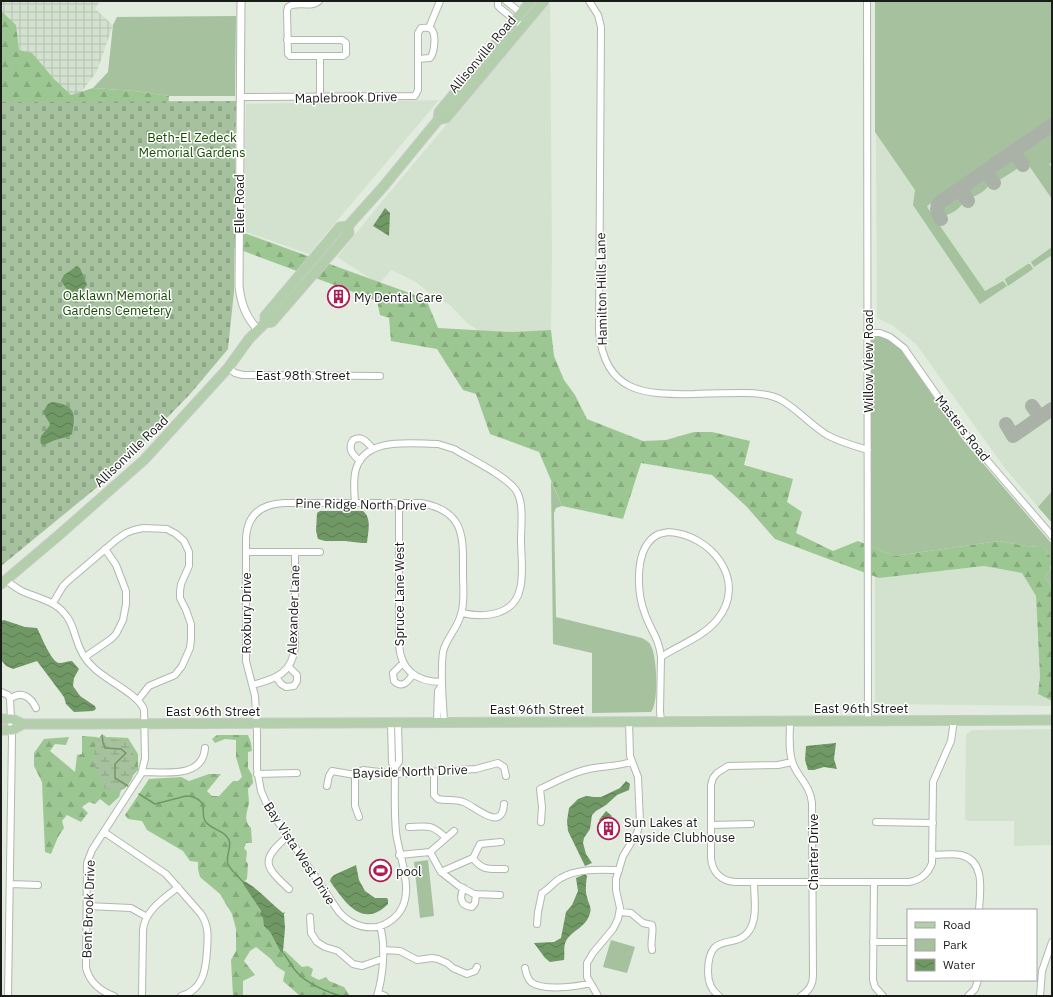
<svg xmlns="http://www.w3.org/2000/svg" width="1053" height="997" viewBox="0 0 1053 997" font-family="'IBM Plex Sans',sans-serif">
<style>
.built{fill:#d3e2cf}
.industrial{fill:url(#industrial-grid)}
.green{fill:#a5c19e}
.forest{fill:url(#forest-firs)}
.wetland{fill:url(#wetland-marsh)}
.cemetery{fill:url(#cemetery-stones)}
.water{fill:url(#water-waves)}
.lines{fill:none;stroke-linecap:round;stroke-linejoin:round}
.stream{stroke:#709865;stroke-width:1.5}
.taxiway{stroke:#aab2a8;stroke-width:14}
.minor-casing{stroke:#afb9ad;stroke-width:8}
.tertiary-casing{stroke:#afb9ad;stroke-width:9}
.primary-casing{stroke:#c8c9c8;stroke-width:11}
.minor{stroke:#fff;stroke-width:6}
.tertiary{stroke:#fff;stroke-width:7}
.primary{stroke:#b3ceab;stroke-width:9}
.labels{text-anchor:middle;stroke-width:3;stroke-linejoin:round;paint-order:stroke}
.street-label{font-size:13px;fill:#191c18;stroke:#fff}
.park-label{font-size:13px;fill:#164c00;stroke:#fff}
.poi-label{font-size:13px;fill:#191c18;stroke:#fff;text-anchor:start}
</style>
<defs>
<pattern id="industrial-grid" width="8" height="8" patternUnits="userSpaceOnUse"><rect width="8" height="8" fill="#d3e2cf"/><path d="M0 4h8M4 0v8" fill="none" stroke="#b5c1b1"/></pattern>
<pattern id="forest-firs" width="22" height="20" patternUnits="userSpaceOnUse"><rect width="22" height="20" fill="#9dc792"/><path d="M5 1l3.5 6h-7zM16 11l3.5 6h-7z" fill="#87aa7d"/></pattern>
<pattern id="wetland-marsh" width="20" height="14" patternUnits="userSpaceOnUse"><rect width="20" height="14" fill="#a5c19e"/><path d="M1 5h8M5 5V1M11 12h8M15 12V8" fill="none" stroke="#8da587"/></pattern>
<pattern id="cemetery-stones" width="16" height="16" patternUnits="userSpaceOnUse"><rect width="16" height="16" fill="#a5c19e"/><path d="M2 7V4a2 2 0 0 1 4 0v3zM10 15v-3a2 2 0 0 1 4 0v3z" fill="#8da587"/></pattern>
<pattern id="water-waves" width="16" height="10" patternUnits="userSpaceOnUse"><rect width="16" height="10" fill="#709865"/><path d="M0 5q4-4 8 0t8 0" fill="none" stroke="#5b7b52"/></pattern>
</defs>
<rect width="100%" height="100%" fill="#e1ebde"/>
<!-- built -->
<path class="built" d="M875 1H1052V491L1038 507 1004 467 916 344 892 325 877 318Z
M550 4 552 255 551 330 512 332 479 331 467 323 450 305 433 296 416 282 391 270 379 284 337 257 374 211 547 5Z
M439 100 309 254 243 231 246 104Z
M984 566 1022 573 1036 596 1040 677 1038 694 1052 701V706L875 704V576L879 578Z
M1052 729V845L1014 846V821H968L965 819 966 734 972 730Z"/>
<!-- industrial -->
<path class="industrial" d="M1 1H100L95 9 113 25 97 71 74 102H1Z"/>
<!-- green -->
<path class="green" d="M875 1H1052V120L927 206 929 210 985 291 1003 281 1007 286 980 304 913 205 915 190 875 132Z
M236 16 235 96H169L135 91 93 88 108 72 113 25 117 17Z
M1052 132V162L1049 164 1052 168V199L1023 157V153Z
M1011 160 1016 163 1017 169 1001 179H997L995 175 994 171Z
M985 179 989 184C987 190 977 196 971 197L968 192V189L982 180Z
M956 198H960L963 203C960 208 951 215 945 215L942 211 943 206Z
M1052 247V255L1034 267 1031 262Z
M1028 264H1030L1033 269 1008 286 1005 280V279Z
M875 336C887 336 893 342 901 350L963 440 1052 544V559L1044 547 1026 546 999 541 894 556 870 546 871 337Z
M551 481 562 506 556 508 554 513 556 617 642 638C645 640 650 642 651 646 657 656 659 703 651 712L592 713V653L553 644Z
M1052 491V523L1038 507Z
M1052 565V588L1045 577 1050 570Z
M428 860 434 916 420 918 414 862Z
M611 940 635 947 627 973 603 967Z"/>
<!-- forest -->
<path class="forest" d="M1 11 16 25 19 50 32 53 54 79 71 95 93 88 135 91 169 96 168 111 233 229 426 299 438 328 512 332 551 330 554 356 564 380 575 395 587 419 643 441 666 440 694 432H712L750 441 744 465 793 479 787 502 802 512 796 533 833 551 858 541 894 556 999 541 1026 546 1044 547 1052 559 1050 570 1045 577 1052 588V701L1038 694 1040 677 1036 596 1022 573 984 566 879 578 775 539 746 506 712 475 641 463 623 519 562 506 539 452 490 434 476 394 463 390 437 349 391 341 389 318 380 315 377 301 233 247 1 219Z
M217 735H248L251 743 252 751 248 752V768L252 775 253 783 248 789C248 794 249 799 249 803 247 812 243 821 251 828L252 843H246L244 848 247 852 246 861 248 864 247 879 243 882V884L261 911 267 929 270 932 280 951H285L302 967 308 966 313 969 311 976 319 980 326 977 329 981 344 987 350 996H357H300L283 981 285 972 276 966 271 959 256 947 250 951 244 961 255 975 243 981V996H233L231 960 236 951V929L232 914 220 894 200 877 198 869V862L190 861 183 851 147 830 142 821 128 819 125 815 149 779 181 777 189 781 209 774H221L207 791 212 796H219L233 781H238L242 777 236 757V740L225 739 215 743 212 739Z
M82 736 97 737 100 739 108 737 128 738 138 754V770L122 787 119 797 109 806 100 799 95 804 89 802 82 807 88 813 81 822 67 815 62 821 64 828 58 837 51 854 45 852 42 782 34 766V753L44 739 69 737 66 745 55 744 50 751 75 772 77 755 82 754Z"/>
<!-- wetland -->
<path class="wetland" d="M104 735 107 738 129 742C135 755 138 773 128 785 125 789 121 790 117 791L104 788 93 762 95 747 100 736Z"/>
<!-- cemetery -->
<path class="cemetery" d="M236 101 234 291 228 349 191 393 112 475 1 566V102Z"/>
<!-- water -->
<path class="water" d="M385 208 390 213 389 236 373 226Z
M77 266 80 268 87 285 83 290 70 294 68 293V291L61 281 64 275Z
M53 402C75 405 76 413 72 434L67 437 55 440 44 445 41 444C38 434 47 432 50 424L43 412 48 404Z
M320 511H363C372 518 368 532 367 543H362L345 541H325L318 539 316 531 317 513Z
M4 620 25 627 37 628C41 635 51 662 59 663 64 663 68 661 72 661L79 669 74 678 73 686 80 696 95 706 96 709 93 711 74 712 66 704 64 697 37 661 13 669 6 666 1 660V621Z
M836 743 834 759 837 769 824 767 814 770H808L805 760 806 746Z
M626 781 630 784 629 790 617 795 606 805 596 811 592 815 590 829 584 838 583 843 586 854 592 863 585 866 568 831 567 821 569 808 578 799 586 796 594 797H601L620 788Z
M606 811 612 816 609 821 606 819 602 823 599 820Z
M378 863 379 868 385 867 386 873 375 876 372 865Z
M356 865 359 880 365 891 375 898H387L388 900V904C363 929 345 903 330 881L331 878 334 875Z
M585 874 587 876C586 883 585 891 587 897 588 903 592 907 590 913 586 928 573 929 566 941 563 947 565 953 564 960L550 962 545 958 534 943 554 942 561 938 566 912 572 905 578 891 576 878Z
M244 881C259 889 269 902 283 913L285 912 284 914 285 928 283 952 285 956 280 951 270 932 264 926 263 918 260 915 261 911 243 884Z"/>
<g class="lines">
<!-- stream -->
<path class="stream" d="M102 735 103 743 105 748 121 749 126 753 115 764V778L128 786
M139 794 155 804 186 796C193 796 201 799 203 806 204 812 202 815 205 821 211 830 225 830 229 840 232 848 225 856 228 864 231 871 239 877 244 883
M284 954C288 959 291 965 295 970 305 983 325 991 340 996"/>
<!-- taxiway -->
<path class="taxiway" d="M1014 152 1023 165
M986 171 994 183
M960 189 968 201
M941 219C938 214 935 209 939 203L1052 125
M1032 406 1040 417
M1006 424 1013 436 1052 409"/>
<defs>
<path id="minor" d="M498 1V6L500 8 522 26
M506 1 522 14
M589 1 598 15 601 27 599 332C605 393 644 395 695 394 711 393 728 393 744 393 757 393 772 394 783 401 799 411 811 425 827 435 840 442 854 446 868 450
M867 1 868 721
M429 28 440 1
M287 40H342L346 43V54L343 56H290L288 54 287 11 288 7C297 0 311 9 319 1
M320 56V97
M240 97 415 96 418 90V33L421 28C425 28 428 27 431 29 437 34 434 54 430 58L418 59
M868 333H880L890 337 904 348 943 404 973 444 1052 536
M228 368 235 373 243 375 380 376
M360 461C353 455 347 449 353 440 362 435 367 442 373 449
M355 502C354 491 353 479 356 469 366 436 412 444 438 444L454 449C469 458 510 478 517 492 524 505 521 525 521 540 521 556 524 574 520 589 514 616 484 618 462 613
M399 503V645C401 671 417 682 442 682
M668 532C711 534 749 581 717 620 703 637 679 645 661 657 659 638 651 631 645 614 637 593 633 546 659 534 661 533 665 533 668 532Z
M246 552H320
M6 580C11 584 17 589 24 592 38 598 54 601 64 613 71 620 73 629 76 638 79 648 85 660 93 667 105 680 140 695 144 710L145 759 141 774 92 850 87 863 86 968C90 983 100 991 114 996
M53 603 63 586 68 581 116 540 126 533 134 530 143 528 167 529 176 534 184 541 189 552V566L181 584 180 591V598L186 610 191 624V639L190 648 182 666 175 675 149 686 138 700
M85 657 111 639 116 634 123 620 126 604V591L116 565 105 549
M661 657 660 711 661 721
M403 663 393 673 394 681C402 689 408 682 413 674
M276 677 281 684 286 687 294 686 297 681V675L289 667
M252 685C276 679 293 673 295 645V552
M1 692 8 695 10 699C21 690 31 697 36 708
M790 721C790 734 788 752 793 764 799 779 810 785 812 803L813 976C813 985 809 991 801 996
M437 722 438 691 442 685
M391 723 392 763 395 767C395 789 394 811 396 832 399 859 419 898 393 919 389 922 383 926 377 927 361 929 349 923 339 912L268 807 261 791 257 769V732L255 696 246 661V539C247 515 261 504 284 503H421C466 511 463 538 463 574 463 587 465 602 461 614 458 628 446 638 443 652 440 675 443 699 444 722
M792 762 778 765 728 766 717 773 713 778 711 785V858C712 872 721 881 735 882H909C921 880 928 874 932 863L933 782 951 741 954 720
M395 767 399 762 398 723
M142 772C164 772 203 779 205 748
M434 772V795L438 799C446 801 456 799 463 802 474 805 502 834 504 804
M257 774 297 773
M355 775V806L359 817
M327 786 329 776 332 771 355 775 363 770 395 774 476 769 498 763 504 767 506 776
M541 822 542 807 540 789C557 781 575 771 594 768 607 766 618 766 631 762
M876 822 933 823
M711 825 751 824
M409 827C428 826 432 824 446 838
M104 832 166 874 201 914C209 926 208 937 207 950 206 970 203 990 181 996
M288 836C260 860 264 866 289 889
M430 852 441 872 459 886 474 894 500 895
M430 852 454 831
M399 855 430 852
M933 855C942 855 952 853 961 855 986 861 980 892 979 910
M473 858C482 871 490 869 505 869
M441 872 473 858 480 844 501 842
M874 882 873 980 875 987 883 996
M10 884 38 885
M464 888C459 897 460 906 472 907L475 903 476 894
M87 906 131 908 147 917
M620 912 631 913 643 923 652 925C654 933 650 941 652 950
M310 917 311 933 317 942 325 947 338 951 353 964 362 966 382 959
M537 924 538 912 542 893C549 889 555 881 561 878 578 868 600 870 619 870
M873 942H908
M383 950 400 951 417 960 432 958 438 959 447 963 453 968 467 974 475 971 477 967
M525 968C526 973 527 978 531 982 542 991 577 987 590 983
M378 993 385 996
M8 996 12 737 10 699
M142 996 143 930C145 910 164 899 178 887
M377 996C383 977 386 946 380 926
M598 996 587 977V963L593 953 613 929 618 919 620 908 616 890V879L623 856 637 833 640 822 638 777 630 756 629 722
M719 996C711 990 708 982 708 972 708 929 735 951 749 931 758 918 754 897 754 882
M968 996 975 989 978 980
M1040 996 1042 971 1052 942"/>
<path id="tertiary" d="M241 1 239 286C241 304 246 317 258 330"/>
<path id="primary" d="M438 120 439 112 531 1
M265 323V316L340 227 348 226 383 187 438 120 446 118 544 1
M1 584 59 535 144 460 228 368 249 339 265 323 272 322 349 233 348 226
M1 719H12L23 724H84L1052 720
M1 730H12L23 724"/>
</defs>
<!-- minor casing -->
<use href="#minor" class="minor-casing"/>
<!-- tertiary casing -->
<use href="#tertiary" class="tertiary-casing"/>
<!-- primary casing -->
<use href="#primary" class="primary-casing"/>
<!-- minor -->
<use href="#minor" class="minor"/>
<!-- tertiary -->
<use href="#tertiary" class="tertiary"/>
<!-- primary -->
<use href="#primary" class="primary"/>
</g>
<!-- icons -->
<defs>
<symbol id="building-ring" viewBox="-11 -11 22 22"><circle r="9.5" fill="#fff" stroke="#af1e53" stroke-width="1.5"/><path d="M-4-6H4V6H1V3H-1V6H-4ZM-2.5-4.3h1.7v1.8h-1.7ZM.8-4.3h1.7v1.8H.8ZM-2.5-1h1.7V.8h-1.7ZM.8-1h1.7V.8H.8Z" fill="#af1e53"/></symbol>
<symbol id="stadium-ring" viewBox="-11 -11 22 22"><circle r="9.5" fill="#fff" stroke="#af1e53" stroke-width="1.5"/><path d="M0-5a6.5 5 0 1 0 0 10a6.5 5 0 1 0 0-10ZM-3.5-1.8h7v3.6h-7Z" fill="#af1e53"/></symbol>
</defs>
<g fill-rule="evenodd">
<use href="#building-ring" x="326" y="284" width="25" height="25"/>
<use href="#building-ring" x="596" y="816" width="25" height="25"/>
<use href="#stadium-ring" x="368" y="858" width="25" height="25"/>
</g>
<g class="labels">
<!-- street labels -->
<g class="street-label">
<text transform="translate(482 54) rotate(-50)" y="5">Allisonville Road</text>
<text transform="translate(346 97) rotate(-1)" y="5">Maplebrook Drive</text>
<text transform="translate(239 204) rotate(-90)" y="5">Eller Road</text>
<text transform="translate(601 289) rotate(-91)" y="5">Hamilton Hills Lane</text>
<text transform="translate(868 361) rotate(-90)" y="5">Willow View Road</text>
<text x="303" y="380">East 98th Street</text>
<text transform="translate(963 428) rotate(52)" y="5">Masters Road</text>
<text transform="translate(131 451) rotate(-44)" y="5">Allisonville Road</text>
<text transform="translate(361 504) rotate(1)" y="5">Pine Ridge North Drive</text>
<text transform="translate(399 594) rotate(-90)" y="5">Spruce Lane West</text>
<text transform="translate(293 610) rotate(-88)" y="5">Alexander Lane</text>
<text transform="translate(246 613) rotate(-90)" y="5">Roxbury Drive</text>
<text x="861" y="713">East 96th Street</text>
<text x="537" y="714">East 96th Street</text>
<text x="213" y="716">East 96th Street</text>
<text transform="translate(410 771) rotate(-2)" y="5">Bayside North Drive</text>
<text transform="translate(813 852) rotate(-90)" y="5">Charter Drive</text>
<text transform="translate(300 853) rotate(57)" y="5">Bay Vista West Drive</text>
<text transform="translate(88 909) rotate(-88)" y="5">Bent Brook Drive</text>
</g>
<!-- park labels -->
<g class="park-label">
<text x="192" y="142">Beth-El Zedeck<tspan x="192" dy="15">Memorial Gardens</tspan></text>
<text x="117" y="300">Oaklawn Memorial<tspan x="117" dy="15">Gardens Cemetery</tspan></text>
</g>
<!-- poi labels -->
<g class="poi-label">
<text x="354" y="302">My Dental Care</text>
<text x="624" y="827">Sun Lakes at<tspan x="624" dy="15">Bayside Clubhouse</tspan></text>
<text x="396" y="876">pool</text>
</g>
</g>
<!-- border -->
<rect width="1053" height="997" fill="none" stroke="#191c18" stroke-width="4"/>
<!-- legend -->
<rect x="907" y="909" width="130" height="72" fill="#ffffff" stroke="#a3a4a3"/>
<rect x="915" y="922" width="20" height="6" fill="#b3ceab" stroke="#a3a4a3"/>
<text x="943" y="929" font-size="12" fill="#191c18">Road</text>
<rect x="915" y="939" width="20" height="12" fill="#a5c19e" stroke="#a3a4a3"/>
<text x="943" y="949" font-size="12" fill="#191c18">Park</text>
<rect x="915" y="959" width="20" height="12" fill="url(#water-waves)" stroke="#a3a4a3"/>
<text x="943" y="969" font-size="12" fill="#191c18">Water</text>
</svg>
